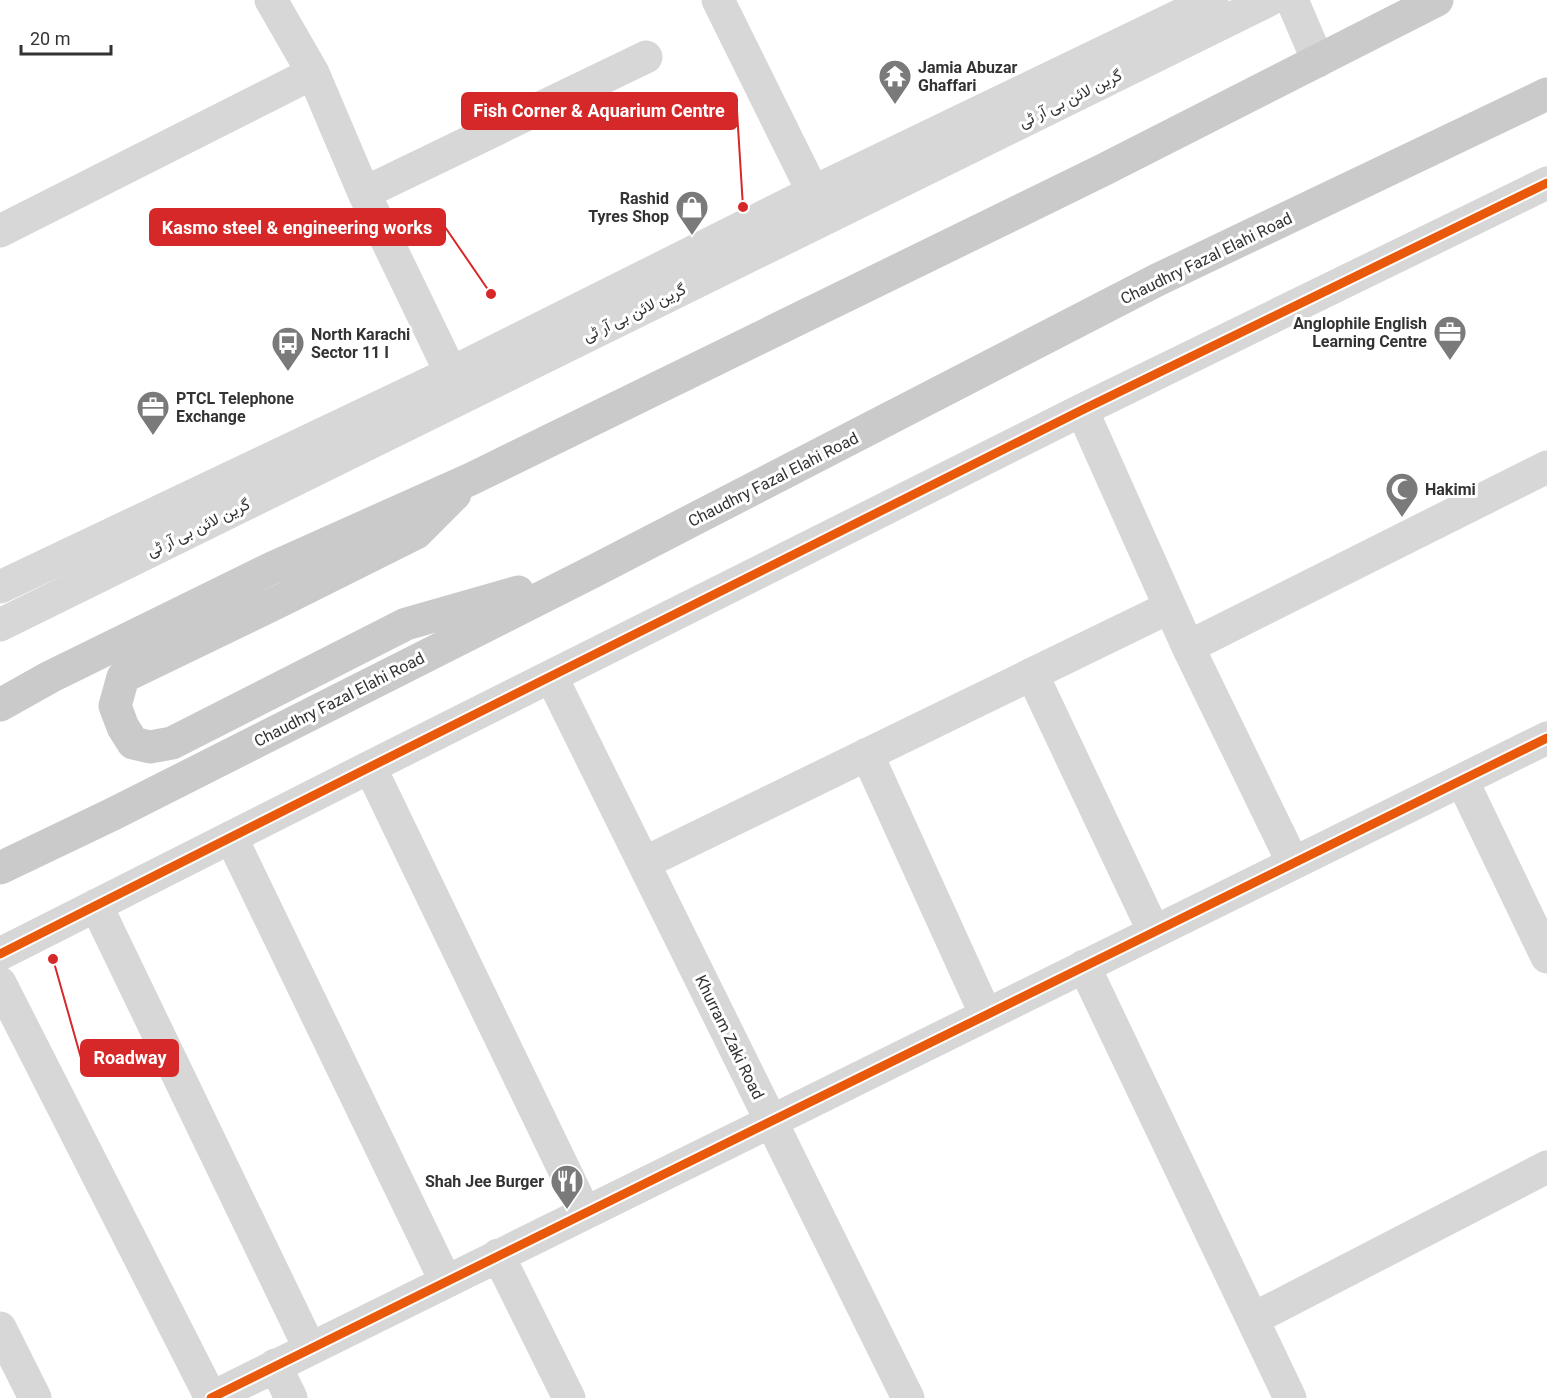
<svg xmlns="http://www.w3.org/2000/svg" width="1547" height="1398" viewBox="0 0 1547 1398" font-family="Roboto,Vazirmatn,sans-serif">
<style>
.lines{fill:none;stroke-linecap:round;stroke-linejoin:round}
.minor{stroke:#d7d7d7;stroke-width:33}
.major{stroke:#cacaca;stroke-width:33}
.cycleway-casing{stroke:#fff;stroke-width:13}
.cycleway{stroke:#e8590c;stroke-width:9}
.labels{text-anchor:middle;stroke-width:6;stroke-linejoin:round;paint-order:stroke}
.poi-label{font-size:16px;font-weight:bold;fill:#333;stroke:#fff;text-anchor:start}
.street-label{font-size:16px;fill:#333;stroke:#fff}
.leader{fill:none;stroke:#d62828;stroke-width:2}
.callout-dot{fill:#d62828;stroke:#fff;stroke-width:2}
.callout{fill:#d62828;stroke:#d62828;stroke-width:2}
.callout-label{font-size:18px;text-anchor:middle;font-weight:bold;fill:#fff}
</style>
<rect width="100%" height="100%" fill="#fff"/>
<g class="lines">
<!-- minor -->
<path class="minor" d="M271 0 313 73 364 193 451 373
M718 0 813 192
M1292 0 1318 61
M364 193 646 57
M0 231 313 73
M1082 410 1188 647 1293 863
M0 587 451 373 813 192 1212 0
M0 625 1269 0
M1188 647 1547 467
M1032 674 1154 932
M551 676 908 1398
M867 754 986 1015
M370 767 585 1213
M1462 780 1547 957
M231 837 446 1282
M644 863 1170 607
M96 905 310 1349
M0 954 370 767 1082 410 1547 183
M1084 966 1290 1398
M0 983 211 1398
M498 1255 569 1398
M1253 1319 1547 1167
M0 1328 35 1398
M275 1365 291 1398
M211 1398 1547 738"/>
<!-- major -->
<path class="major" d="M455 494 416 533 282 600 123 677 115 706 123 727 133 743 150 747 172 743 406 624 518 592
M0 705 50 677 272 568 471 479 1103 170 1437 0
M0 868 113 814 592 572 1157 280 1547 94"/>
<defs>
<path id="cycleway" d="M0 954 370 767 1082 410 1547 183
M211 1398 1547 738"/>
</defs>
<!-- cycleway casing -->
<use href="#cycleway" class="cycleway-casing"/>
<!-- cycleway -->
<use href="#cycleway" class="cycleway"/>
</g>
<!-- icons -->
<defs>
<symbol id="temple-pin" viewBox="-11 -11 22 30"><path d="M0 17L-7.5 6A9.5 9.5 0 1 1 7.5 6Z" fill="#7a7a7a" stroke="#fff"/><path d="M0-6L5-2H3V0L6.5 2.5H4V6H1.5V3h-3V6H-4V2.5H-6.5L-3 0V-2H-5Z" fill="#fff"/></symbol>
<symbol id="shop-pin" viewBox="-11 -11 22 30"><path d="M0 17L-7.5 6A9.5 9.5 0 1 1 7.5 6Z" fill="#7a7a7a" stroke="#fff"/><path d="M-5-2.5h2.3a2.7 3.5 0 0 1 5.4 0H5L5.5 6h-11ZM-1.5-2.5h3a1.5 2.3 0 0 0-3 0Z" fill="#fff"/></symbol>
<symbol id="office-pin" viewBox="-11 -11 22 30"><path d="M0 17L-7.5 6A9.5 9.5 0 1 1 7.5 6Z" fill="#7a7a7a" stroke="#fff"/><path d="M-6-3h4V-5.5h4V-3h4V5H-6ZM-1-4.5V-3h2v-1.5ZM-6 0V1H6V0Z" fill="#fff"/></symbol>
<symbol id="bus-pin" viewBox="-11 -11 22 30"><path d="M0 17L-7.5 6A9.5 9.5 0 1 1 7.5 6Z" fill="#7a7a7a" stroke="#fff"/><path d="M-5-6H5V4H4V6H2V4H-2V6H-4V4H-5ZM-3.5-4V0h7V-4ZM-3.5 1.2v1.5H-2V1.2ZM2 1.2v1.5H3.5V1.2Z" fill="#fff"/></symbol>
<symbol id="mosque-pin" viewBox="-11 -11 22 30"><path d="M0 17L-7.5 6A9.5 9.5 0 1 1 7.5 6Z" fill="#7a7a7a" stroke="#fff"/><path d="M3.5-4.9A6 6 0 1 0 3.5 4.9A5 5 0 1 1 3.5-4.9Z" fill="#fff"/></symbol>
<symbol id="restaurant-pin" viewBox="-11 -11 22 30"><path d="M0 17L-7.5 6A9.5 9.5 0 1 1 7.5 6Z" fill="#7a7a7a" stroke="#fff"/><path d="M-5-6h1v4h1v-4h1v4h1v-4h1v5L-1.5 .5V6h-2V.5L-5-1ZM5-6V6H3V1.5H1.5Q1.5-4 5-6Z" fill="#fff"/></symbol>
</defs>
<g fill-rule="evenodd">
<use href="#temple-pin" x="876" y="57" width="38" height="52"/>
<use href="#shop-pin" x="673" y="188" width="38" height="52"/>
<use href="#office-pin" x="1431" y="313" width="38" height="52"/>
<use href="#bus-pin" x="269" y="324" width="38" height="52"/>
<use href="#office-pin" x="134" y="388" width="38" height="52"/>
<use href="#mosque-pin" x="1383" y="470" width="38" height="52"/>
<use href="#restaurant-pin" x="548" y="1162" width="38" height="52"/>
</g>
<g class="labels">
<!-- poi labels -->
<g class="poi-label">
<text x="918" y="73">Jamia Abuzar<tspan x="918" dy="18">Ghaffari</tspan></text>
<text x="669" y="204" text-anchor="end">Rashid<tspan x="669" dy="18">Tyres Shop</tspan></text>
<text x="1427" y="329" text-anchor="end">Anglophile English<tspan x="1427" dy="18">Learning Centre</tspan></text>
<text x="311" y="340">North Karachi<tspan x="311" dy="18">Sector 11 I</tspan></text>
<text x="176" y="404">PTCL Telephone<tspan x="176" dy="18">Exchange</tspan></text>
<text x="1425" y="495">Hakimi</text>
<text x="544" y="1187" text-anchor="end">Shah Jee Burger</text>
</g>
<!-- street labels -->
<g class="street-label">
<text transform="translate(1070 98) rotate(-26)" y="6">گرین لائن بی آر ٹی</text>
<text transform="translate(1206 258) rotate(-26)" y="6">Chaudhry Fazal Elahi Road</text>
<text transform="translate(634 312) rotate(-26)" y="6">گرین لائن بی آر ٹی</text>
<text transform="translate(773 479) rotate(-27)" y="6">Chaudhry Fazal Elahi Road</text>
<text transform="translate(198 527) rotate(-26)" y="6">گرین لائن بی آر ٹی</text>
<text transform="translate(339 699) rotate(-27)" y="6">Chaudhry Fazal Elahi Road</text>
<text transform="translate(730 1037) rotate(64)" y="6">Khurram Zaki Road</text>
</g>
</g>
<!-- callouts -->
<path class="leader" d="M743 207L737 111M491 294L445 227M53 959L81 1058"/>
<g class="callout-dot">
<circle cx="743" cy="207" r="6"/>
<circle cx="491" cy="294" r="6"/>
<circle cx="53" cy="959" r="6"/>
</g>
<g class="callout">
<rect x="462" y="93" width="275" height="36" rx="6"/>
<rect x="150" y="209" width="295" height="36" rx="6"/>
<rect x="81" y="1040" width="97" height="36" rx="6"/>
</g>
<g class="callout-label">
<text x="599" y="117">Fish Corner &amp; Aquarium Centre</text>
<text x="297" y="234">Kasmo steel &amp; engineering works</text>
<text x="130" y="1064">Roadway</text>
</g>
<!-- scale -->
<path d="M21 45v9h90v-9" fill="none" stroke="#333333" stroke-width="3"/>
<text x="30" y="45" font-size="18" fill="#333333" stroke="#ffffff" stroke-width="4.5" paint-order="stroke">20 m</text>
</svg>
